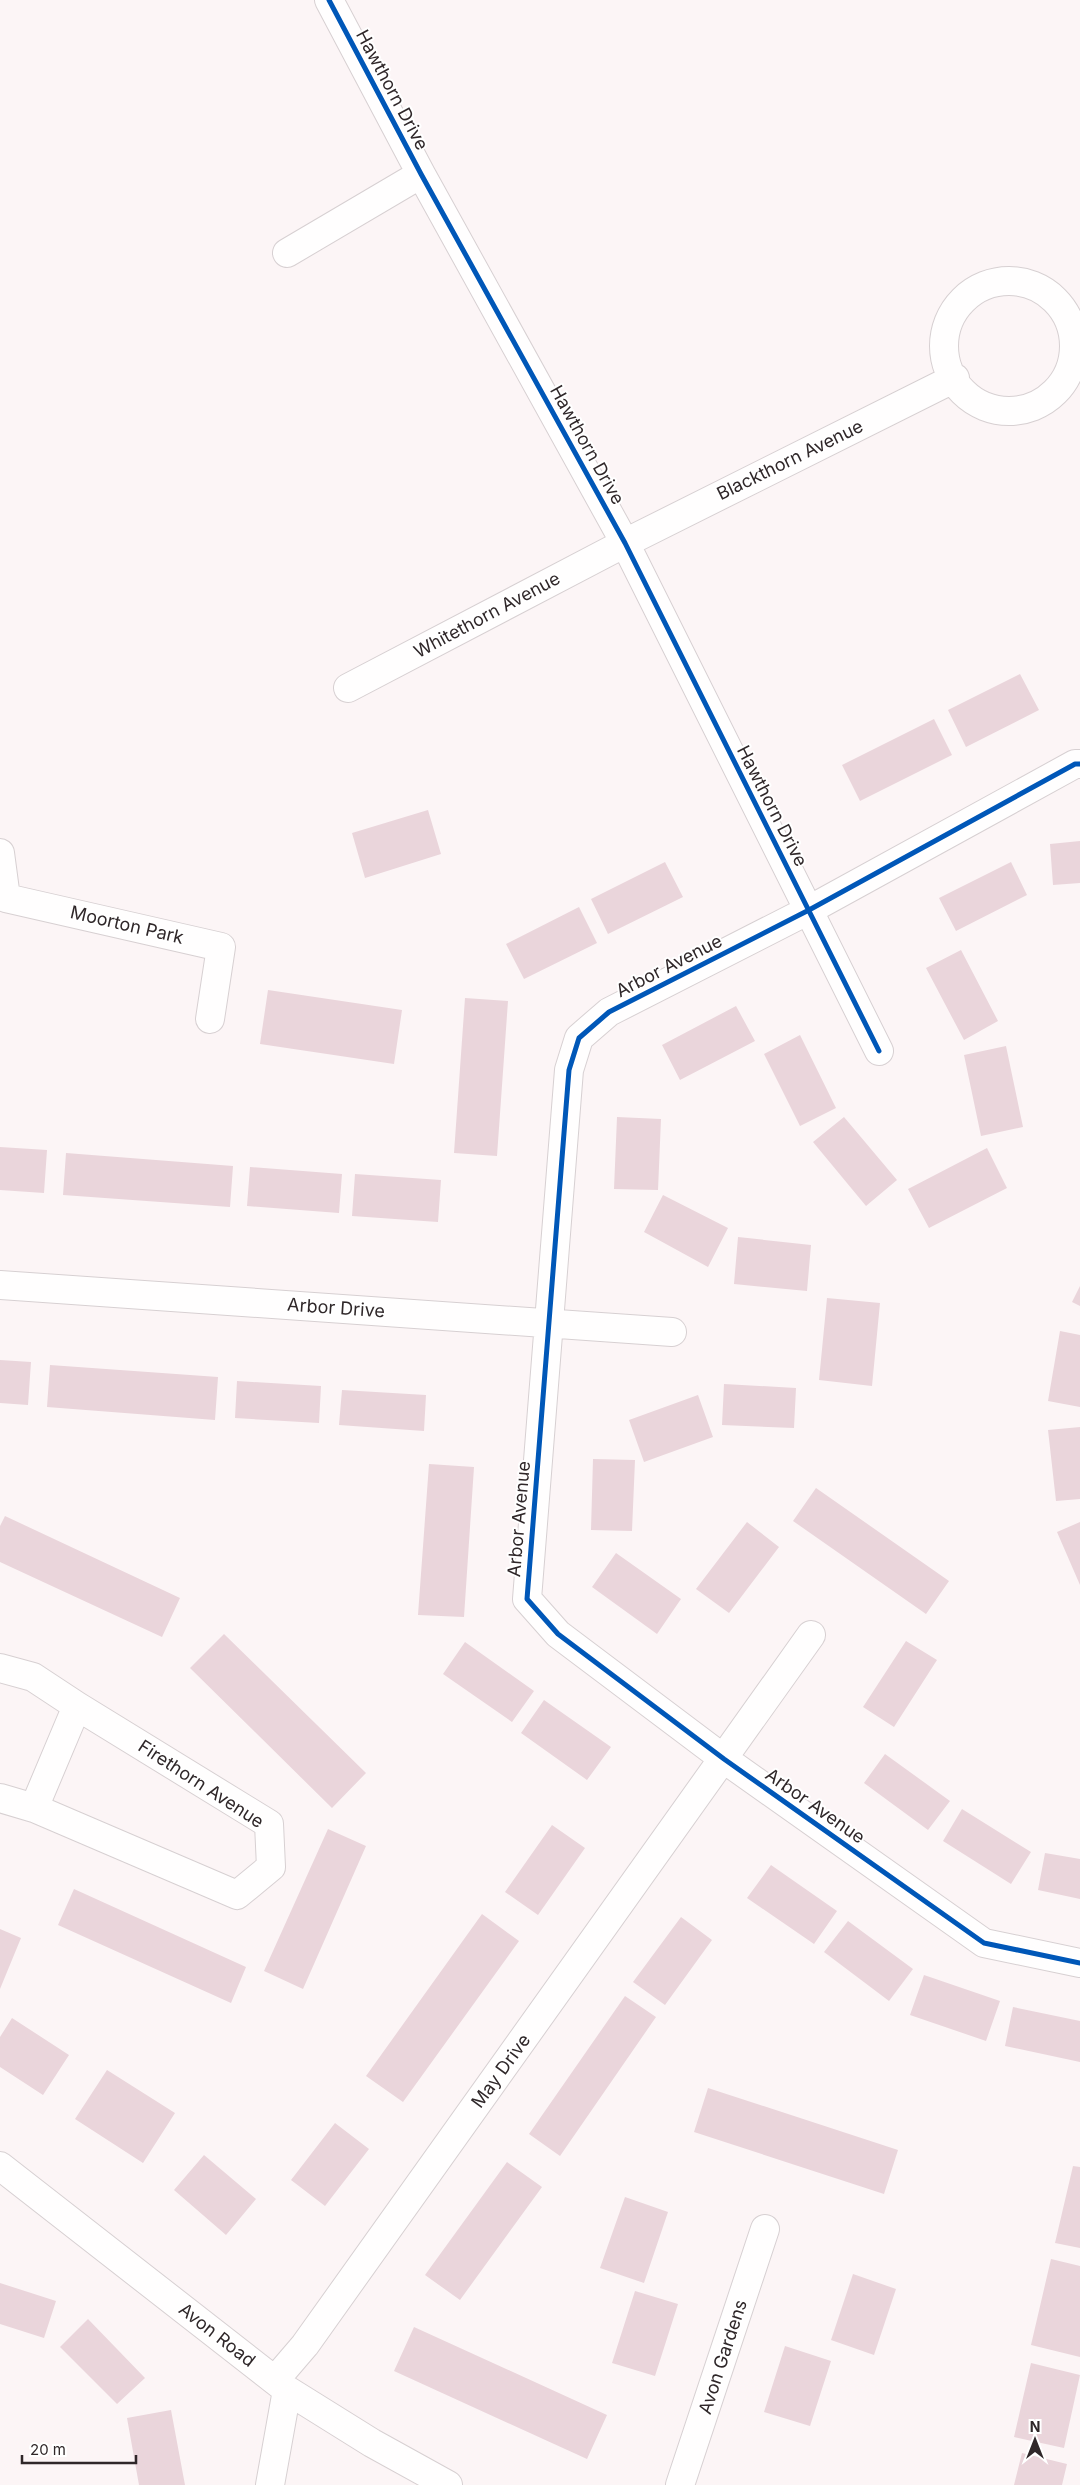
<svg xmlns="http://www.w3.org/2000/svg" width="1080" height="2485" viewBox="0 0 1080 2485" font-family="Inter,sans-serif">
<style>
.building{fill:#ead5db}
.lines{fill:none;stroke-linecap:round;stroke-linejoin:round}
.minor-casing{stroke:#d7d0d2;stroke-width:30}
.minor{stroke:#fffefe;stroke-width:28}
.cycleway-casing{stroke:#fff;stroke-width:8}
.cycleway{stroke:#0057b8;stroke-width:5}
.labels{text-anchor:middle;stroke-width:4;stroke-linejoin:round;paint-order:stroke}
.street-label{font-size:18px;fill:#2f2729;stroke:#fff}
</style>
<rect width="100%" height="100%" fill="#fcf5f6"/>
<!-- building -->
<path class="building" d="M1020 674 1039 710 966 747 948 710Z
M934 719 952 755 860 801 842 765Z
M428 810 441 854 365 878 352 833Z
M1080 841V883L1053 885 1050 844Z
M665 862 683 897 608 934 591 899Z
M1011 862 1027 895 956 931 939 898Z
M579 907 597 943 524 979 506 944Z
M961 950 998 1021 964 1040 926 968Z
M268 990 402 1010 394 1064 260 1044Z
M465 998 508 1001 497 1156 454 1153Z
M736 1006 755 1041 680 1080 662 1045Z
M800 1035 836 1108 800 1126 764 1054Z
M1006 1046 1023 1127 981 1136 964 1055Z
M617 1117 661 1119 658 1190 614 1189Z
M844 1117 897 1180 866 1206 813 1142Z
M0 1147 47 1150 44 1193 0 1190Z
M987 1148 1007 1188 929 1228 908 1189Z
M66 1153 233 1166 230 1207 63 1195Z
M250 1167 342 1174 339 1213 247 1206Z
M355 1174 441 1180 438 1222 352 1216Z
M663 1195 728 1228 708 1267 644 1232Z
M738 1237 811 1245 807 1291 734 1284Z
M1080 1286V1306L1072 1302Z
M827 1298 880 1303 872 1386 819 1380Z
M1060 1331 1080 1335V1407L1048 1401Z
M0 1360 31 1362 28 1405 0 1403Z
M50 1365 218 1377 215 1420 47 1407Z
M237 1381 321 1386 319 1423 235 1418Z
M724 1384 796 1388 794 1428 722 1425Z
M342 1390 426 1395 424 1431 339 1425Z
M698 1395 713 1437 644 1462 629 1420Z
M1080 1427V1499L1056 1501 1048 1430Z
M593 1459 635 1460 632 1531 591 1530Z
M429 1464 474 1467 464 1617 418 1615Z
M816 1488 949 1581 926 1614 793 1521Z
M5 1516 180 1598 162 1637 0 1562V1526Z
M747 1522 779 1547 729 1613 696 1589Z
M1080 1522V1585L1057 1532Z
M616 1553 681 1599 657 1634 592 1587Z
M224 1634 366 1773 332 1808 190 1668Z
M906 1641 937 1660 894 1727 863 1707Z
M465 1642 534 1691 512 1722 443 1674Z
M544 1700 611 1747 587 1780 521 1733Z
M885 1754 950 1801 928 1830 864 1783Z
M962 1809 1031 1852 1011 1884 943 1841Z
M552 1825 585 1848 538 1915 505 1892Z
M328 1829 366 1846 303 1989 264 1971Z
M1045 1853 1080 1859V1899L1038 1890Z
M771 1865 837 1911 814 1944 747 1898Z
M74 1889 246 1967 231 2003 58 1925Z
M482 1914 519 1941 403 2102 366 2076Z
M681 1917 712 1940 665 2005 633 1982Z
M848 1921 913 1969 889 2001 824 1952Z
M0 1929 21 1938 0 1989Z
M924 1975 1000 2001 986 2041 910 2015Z
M625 1996 656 2017 560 2156 529 2134Z
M1013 2007 1080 2021V2062L1005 2046Z
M12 2018 69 2055 43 2095 0 2067V2037Z
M107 2070 175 2113 143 2163 75 2119Z
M708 2088 898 2150 884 2194 694 2132Z
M335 2123 369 2149 325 2206 291 2180Z
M204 2155 256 2199 226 2235 174 2190Z
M507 2162 542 2187 460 2300 425 2275Z
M1073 2166 1080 2167V2248L1055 2243Z
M625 2197 668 2212 644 2283 600 2268Z
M1051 2259 1080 2266V2357L1031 2345Z
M853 2274 896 2289 874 2355 831 2340Z
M0 2283 56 2301 44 2338 0 2324Z
M635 2291 678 2304 655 2376 612 2363Z
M88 2319 145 2378 117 2404 60 2347Z
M414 2327 607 2415 587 2459 394 2371Z
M785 2346 831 2361 810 2426 764 2412Z
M1031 2363 1080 2375 1064 2448 1014 2437Z
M171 2410 185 2485H139L127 2418Z
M1022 2453 1067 2464 1062 2485H1014Z"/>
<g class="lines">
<defs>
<path id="minor" d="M329 0 421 174 625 543 879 1051
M287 253 421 174
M944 346a65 65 0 1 1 130 0a65 65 0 1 1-130 0Z
M348 688 625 543 955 378
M1080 764H1075L809 910 609 1012 579 1038 569 1070 527 1599 558 1634 724 1759 984 1943 1080 1963
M0 853 6 898 221 947 210 1019
M0 1285 672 1332
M0 1668 33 1677 77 1706 34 1808 0 1798
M34 1808 237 1895 271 1867 269 1824 77 1706
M0 2166 287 2390 372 2443 448 2485
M275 2380 305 2345 811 1635
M270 2485 287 2390
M680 2485 765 2229"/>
</defs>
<!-- minor casing -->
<use href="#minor" class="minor-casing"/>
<!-- minor -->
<use href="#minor" class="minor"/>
<defs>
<path id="cycleway" d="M329 0 421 174 625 543 879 1051
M1080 764H1075L809 910 609 1012 579 1038 569 1070 527 1599 558 1634 724 1759 984 1943 1080 1963"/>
</defs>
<!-- cycleway casing -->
<use href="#cycleway" class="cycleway-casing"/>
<!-- cycleway -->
<use href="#cycleway" class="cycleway"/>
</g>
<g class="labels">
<!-- street labels -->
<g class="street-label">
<text transform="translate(392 90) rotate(62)" y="6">Hawthorn Drive</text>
<text transform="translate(587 445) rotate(61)" y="6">Hawthorn Drive</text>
<text transform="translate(790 460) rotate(-26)" y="6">Blackthorn Avenue</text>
<text transform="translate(487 615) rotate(-28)" y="6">Whitethorn Avenue</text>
<text transform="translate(772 806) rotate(63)" y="6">Hawthorn Drive</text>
<text transform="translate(127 925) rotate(13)" y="6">Moorton Park</text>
<text transform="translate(669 966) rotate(-27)" y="6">Arbor Avenue</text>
<text transform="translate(336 1308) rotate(4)" y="6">Arbor Drive</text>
<text transform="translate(519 1519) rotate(-85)" y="6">Arbor Avenue</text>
<text transform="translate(201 1784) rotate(33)" y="6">Firethorn Avenue</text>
<text transform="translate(815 1806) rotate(35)" y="6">Arbor Avenue</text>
<text transform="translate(501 2071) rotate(-54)" y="6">May Drive</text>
<text transform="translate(217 2335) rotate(38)" y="6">Avon Road</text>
<text transform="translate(723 2357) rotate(-72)" y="6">Avon Gardens</text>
</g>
</g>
<!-- north arrow -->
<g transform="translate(1035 2440)" stroke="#ffffff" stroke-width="4" paint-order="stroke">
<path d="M0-4L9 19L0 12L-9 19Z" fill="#2f2729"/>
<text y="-8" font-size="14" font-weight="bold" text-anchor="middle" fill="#2f2729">N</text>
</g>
<!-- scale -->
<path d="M22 2455v8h114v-8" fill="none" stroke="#2f2729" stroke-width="2.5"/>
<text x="30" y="2455" font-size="15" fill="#2f2729" stroke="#ffffff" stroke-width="4" paint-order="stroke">20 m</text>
</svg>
